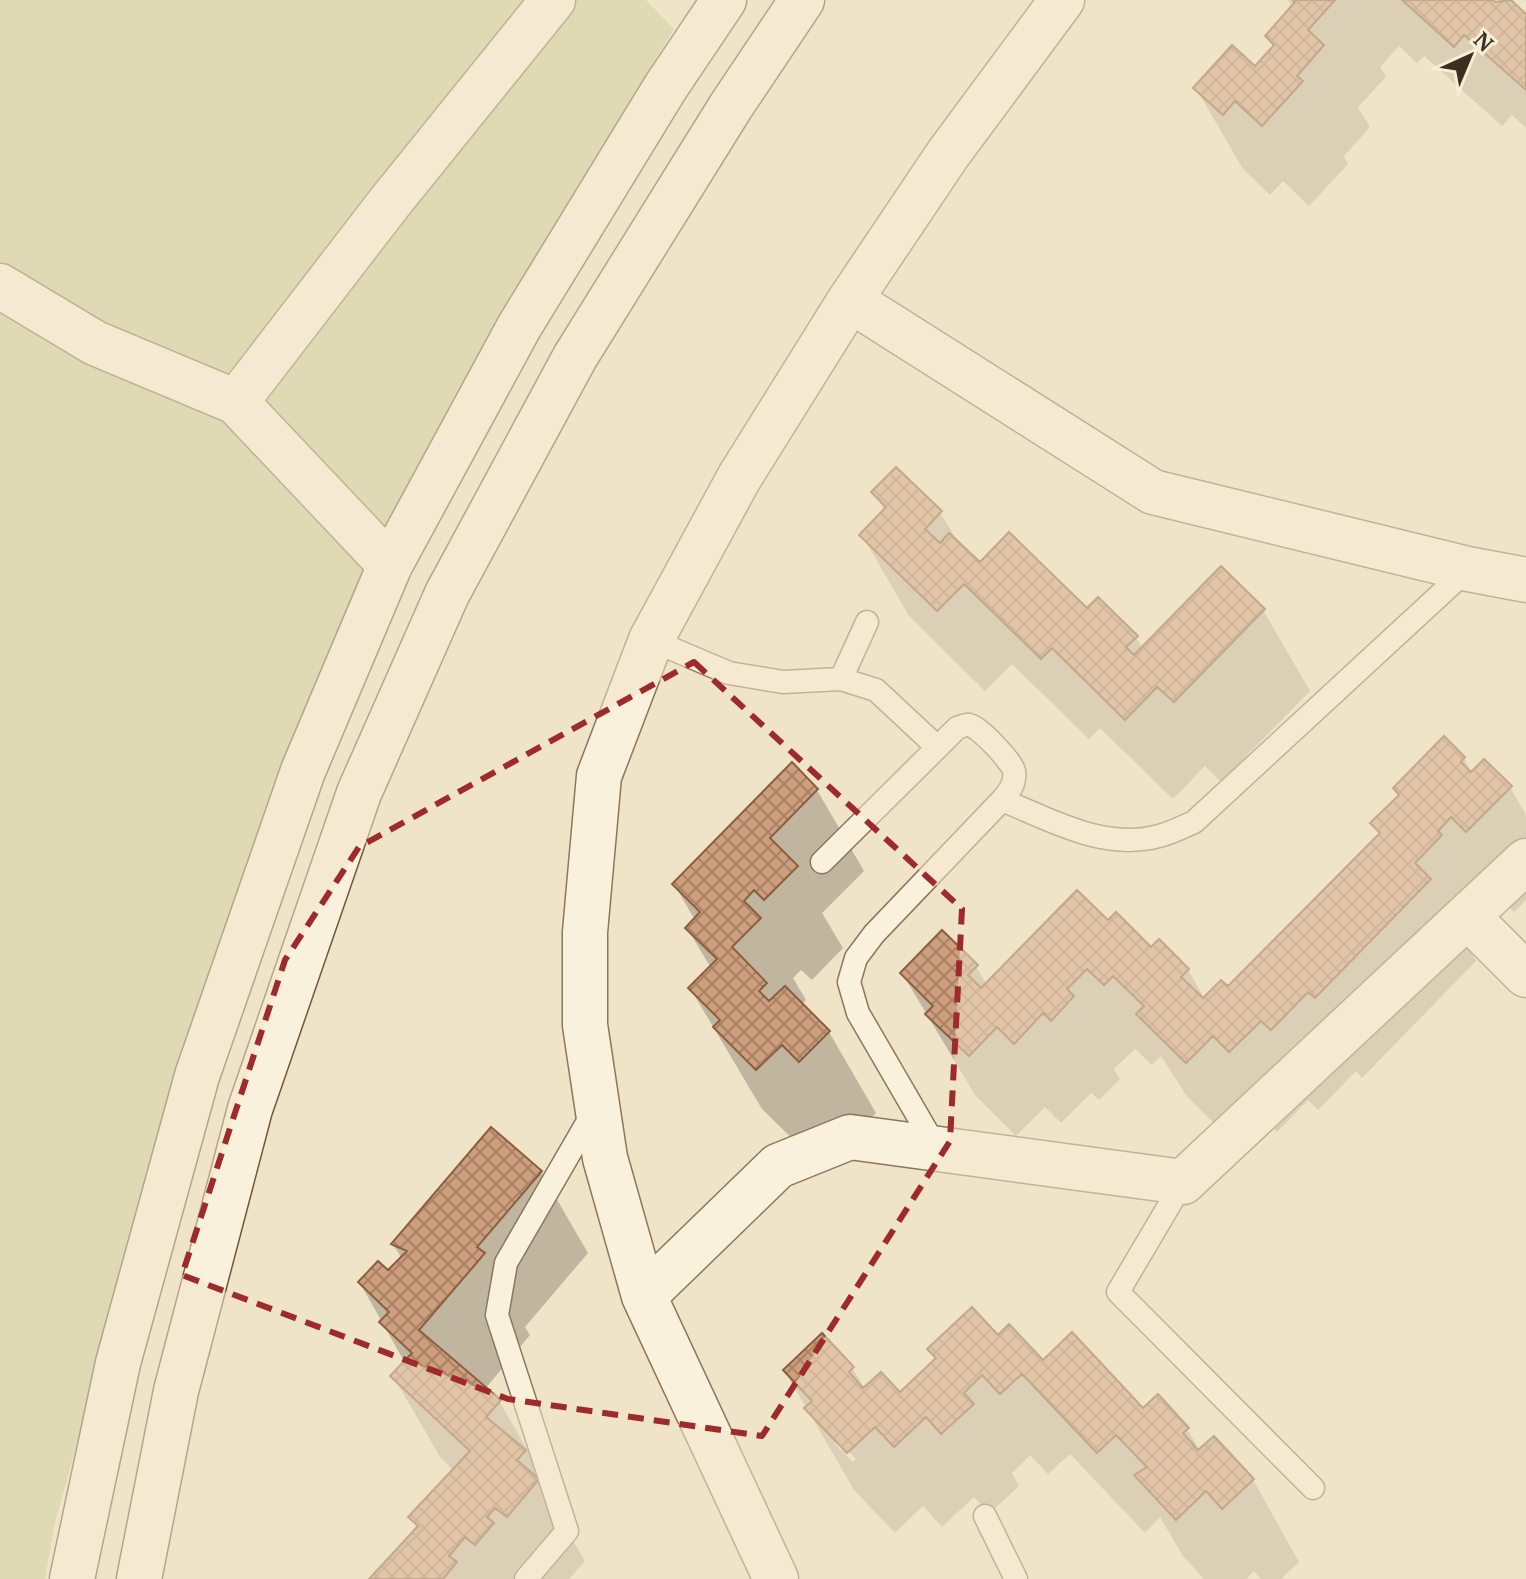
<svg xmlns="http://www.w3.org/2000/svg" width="1526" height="1579" viewBox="0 0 1526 1579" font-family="'PT Serif',serif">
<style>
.garden{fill:#c9cf9b}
.shadow{fill:#0003;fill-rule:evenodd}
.building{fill:url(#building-cross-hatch);stroke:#8d5f41;stroke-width:2}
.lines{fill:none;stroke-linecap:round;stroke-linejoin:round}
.lane-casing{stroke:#8d765c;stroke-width:25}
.street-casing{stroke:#8d765c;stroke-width:47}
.secondary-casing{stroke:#6f573f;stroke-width:47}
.lane{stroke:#faf1dc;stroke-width:22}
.street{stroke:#faf1dc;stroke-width:44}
.secondary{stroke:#faf1dc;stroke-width:44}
.marked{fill:none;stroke:#9e2a2b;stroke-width:6;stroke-dasharray:16 10;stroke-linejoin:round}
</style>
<defs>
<pattern id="building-cross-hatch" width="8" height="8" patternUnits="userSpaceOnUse" patternTransform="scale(2)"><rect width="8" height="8" fill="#cf9f7d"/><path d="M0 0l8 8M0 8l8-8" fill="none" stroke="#a98266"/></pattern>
</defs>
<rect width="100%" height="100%" fill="#f0e4c8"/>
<!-- garden -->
<path class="garden" d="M0 0H646L674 29 509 302 143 1203 55 1523 45 1579H0Z"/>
<!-- shadow -->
<path class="shadow" d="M1288 0H1490L1495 5 1500 0H1508L1526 16V128L1512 115 1502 126 1424 56 1417 63 1399 46 1380 67 1386 77 1358 107 1370 127 1344 156 1348 164 1309 206 1283 181 1270 195 1243 169 1196 88 1255 68 1274 48 1267 36 1293 8Z
M874 493 940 512 961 547 980 565 1088 611 1136 637 1143 649 1263 610 1310 691 1221 782 1205 766 1173 799 1100 728 1089 739 1012 664 985 691 909 616 862 535 885 512Z
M1464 758 1472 774 1510 787 1526 815V900L1514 912 1499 897 1465 941 1476 961 1362 1078 1356 1071 1318 1110 1308 1100 1277 1132 1260 1116 1234 1143 1186 1095 1161 1056 1152 1065 1135 1049 1114 1069 1120 1079 1099 1100 1091 1093 1061 1123 1045 1107 1016 1136 975 1095 902 973 976 966 987 985 1108 923 1151 950 1159 942 1188 970 1205 999 1228 989 1380 836 1373 823 1400 796 1395 788Z
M817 790 864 871 822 913 843 948 812 980 801 970 793 978 806 1000 801 1005 829 1032 876 1113 846 1142 804 1150 762 1109 690 988 711 968 687 928 695 920 674 884Z
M541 1172 588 1253 525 1327 530 1335 485 1389 499 1401 546 1482 569 1534 585 1561 569 1579H372L418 1529 411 1518 454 1471 440 1457 393 1376 405 1363 360 1283 388 1273 402 1259 393 1244Z
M822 1336 853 1369 865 1389 900 1395 936 1361 930 1350 998 1338 1043 1362 1143 1411 1187 1429 1200 1451 1214 1439 1253 1480 1299 1562 1281 1579H1261L1254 1571 1246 1579H1204L1183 1556 1160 1517 1145 1533 1070 1454 1048 1474 1030 1455 1012 1473 1019 1486 989 1514 974 1497 942 1527 923 1506 895 1533 854 1490 785 1371ZM834 1443H840L856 1459 853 1462Z"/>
<!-- building -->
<path class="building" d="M1293 0H1335L1308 30 1324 45 1297 76 1303 81 1262 126 1235 101 1223 115 1193 88 1232 45 1255 66 1274 45 1265 36 1295 2Z
M1402 0H1493L1495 2 1511 0 1526 14V90L1464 35 1454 47Z
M896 467 942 511 925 529 940 543 949 533 980 562 1009 532 1087 608 1098 597 1138 636 1126 647 1134 655 1221 566 1265 609 1174 702 1157 687 1125 720 1052 648 1041 659 964 584 937 611 859 535 886 507 871 492Z
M1444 736 1465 757 1461 762 1471 772 1484 759 1512 786 1466 832 1451 817 1438 831 1442 835 1415 863 1431 879 1315 998 1308 992 1271 1030 1261 1021 1229 1052 1213 1036 1186 1063 1136 1014 1144 1006 1113 976 1104 985 1087 969 1067 989 1074 996 1051 1021 1043 1013 1014 1044 997 1027 969 1056 925 1014 933 1006 900 973 942 930 978 965 968 975 981 988 1077 890 1108 920 1116 912 1151 947 1159 939 1189 969 1181 977 1203 998 1221 980 1228 986 1380 833 1370 823 1399 795 1393 788Z
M792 762 818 789 770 838 798 866 764 900 754 890 744 901 761 918 732 947 767 983 759 991 769 1001 785 986 830 1031 799 1062 782 1045 756 1070 713 1027 720 1020 688 988 717 959 685 928 700 912 672 884Z
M491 1127 542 1171 477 1247 485 1253 419 1330 501 1400 486 1417 526 1450 517 1460 539 1479 507 1517 495 1508 487 1517 494 1523 475 1545 465 1537 449 1556 457 1562 443 1579H369L418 1526 408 1517 470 1451 390 1376 412 1353 379 1322 389 1312 358 1282 378 1261 388 1270 407 1251 391 1244Z
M972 1307 998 1335 1009 1324 1043 1360 1072 1332 1143 1408 1158 1394 1189 1428 1183 1433 1198 1450 1214 1436 1254 1479 1222 1509 1206 1491 1176 1520 1134 1475 1147 1467 1116 1435 1097 1453 1022 1374 1000 1394 982 1375 964 1393 974 1404 941 1434 926 1417 894 1447 875 1427 847 1453 804 1408 812 1401 783 1370 822 1333 854 1367 849 1372 863 1388 881 1372 900 1392 936 1358 927 1349Z"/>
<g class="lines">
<defs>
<path id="lane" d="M651 640 729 673 783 682 841 679 876 690 936 746
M841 679 867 622
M1002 800C1051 820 1104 851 1159 836 1171 833 1183 827 1194 822L1468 569
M822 862 957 728C961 727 965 724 969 725 979 726 1012 762 1014 771 1016 783 1009 792 1002 800L874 934 856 958 849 982 858 1013 937 1149
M1183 1182 1118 1292 1313 1488
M985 1516 1016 1579
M526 1579 567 1531 497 1315 506 1263 594 1111"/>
<path id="street" d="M0 286 95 343 236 402 390 565
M850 300 1153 492 1468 569 1526 580
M236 402 390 202 553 0
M1467 916 1526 975
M644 1296 778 1166 850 1137 1183 1182 1526 861
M776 1579 644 1296 605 1158 585 1025V932L599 776 651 640 739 478 850 300 948 154 1062 0"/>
<path id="secondary" d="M72 1579 118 1363 197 1076 303 771 390 565 519 327 665 88 724 0
M139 1579 176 1391 250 1109 359 793 447 594 575 357 731 106 802 0"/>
</defs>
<!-- lane casing -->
<use href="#lane" class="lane-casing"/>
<!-- street casing -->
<use href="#street" class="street-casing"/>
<!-- secondary casing -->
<use href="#secondary" class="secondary-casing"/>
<!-- lane -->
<use href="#lane" class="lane"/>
<!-- street -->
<use href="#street" class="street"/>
<!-- secondary -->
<use href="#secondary" class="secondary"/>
</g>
<!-- marked area -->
<path d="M0 0H1526V1579H0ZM694 662 962 909 950 1141 762 1436 508 1399 182 1275 285 960 359 847Z" fill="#f0e4c8" fill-opacity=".55" fill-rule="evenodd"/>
<path class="marked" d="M694 662 962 909 950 1141 762 1436 508 1399 182 1275 285 960 359 847Z"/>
<!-- north arrow -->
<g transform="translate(1470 56) rotate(44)" stroke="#f7eed8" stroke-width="6" paint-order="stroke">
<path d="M0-6L14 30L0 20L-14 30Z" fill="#3d2e20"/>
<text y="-12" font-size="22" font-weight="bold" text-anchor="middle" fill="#3d2e20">N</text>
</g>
</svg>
